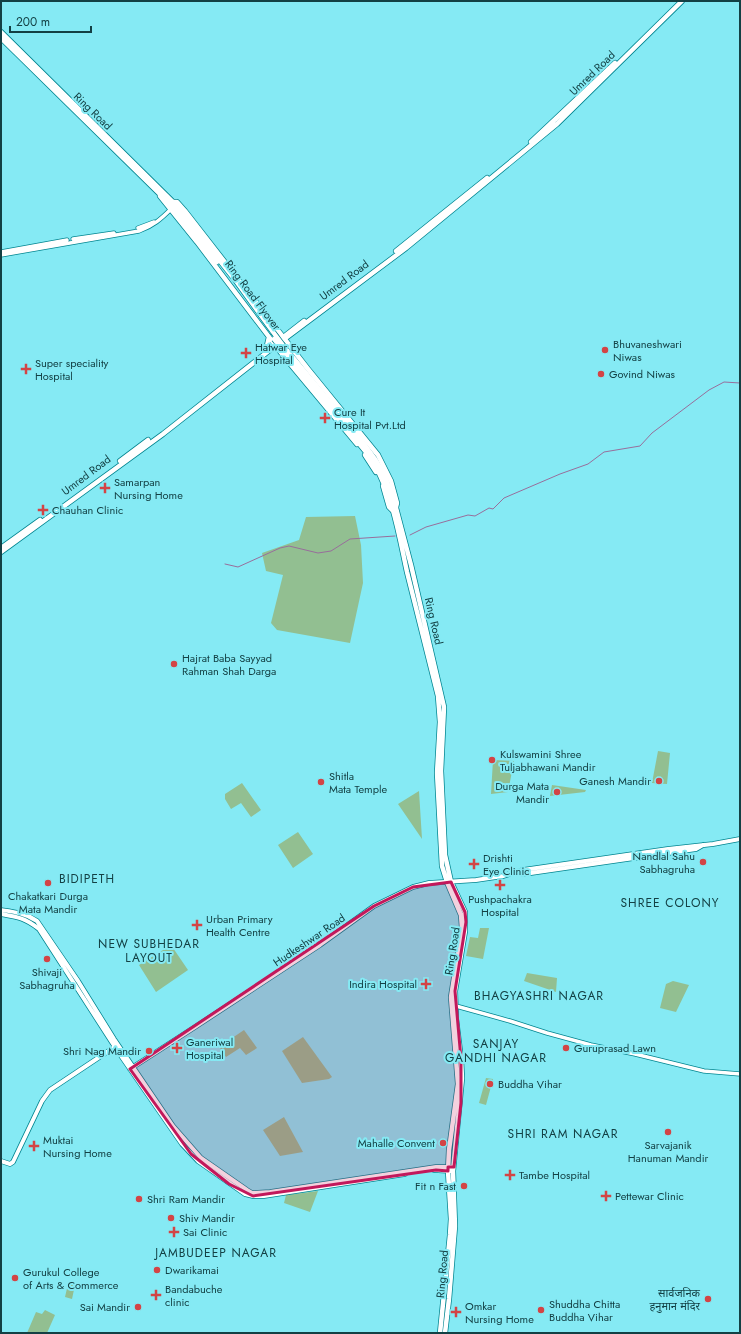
<svg xmlns="http://www.w3.org/2000/svg" width="741" height="1334" viewBox="0 0 741 1334" font-family="Jost,'Noto Sans Devanagari',sans-serif">
<style>
.green{fill:#92bf91}
.lines{fill:none;stroke-linecap:round;stroke-linejoin:round}
.stream{stroke:#986e9b;stroke-width:1}
.tertiary-casing{stroke:#018590;stroke-width:5}
.secondary-casing{stroke:#018590;stroke-width:5.5}
.primary-casing{stroke:#018590;stroke-width:6}
.trunk-casing{stroke:#018590;stroke-width:6}
.tertiary{stroke:#fff;stroke-width:3.5}
.secondary{stroke:#fff;stroke-width:4}
.primary{stroke:#fff;stroke-width:4.5}
.trunk{stroke:#fff;stroke-width:4.5}
.trunk-bridge-casing{stroke:#018590;stroke-width:6;stroke-linecap:butt}
.trunk-bridge{stroke:#fff;stroke-width:4.5}
.marked{fill:#c2185b;fill-opacity:0.2;stroke:#c2185b;stroke-width:3;stroke-linejoin:round}
.poi-dot{fill:#d34445;stroke:#85eaf4;stroke-width:1.5}
.labels{text-anchor:middle;stroke-width:4;stroke-linejoin:round;paint-order:stroke}
.street-label{font-size:11px;fill:#134044;stroke:#85eaf4}
.poi-label{font-size:11px;fill:#134044;stroke:#85eaf4;text-anchor:start}
.neighbourhood-label{font-size:12px;letter-spacing:1px;fill:#134044;stroke:#85eaf4}
</style>
<rect width="100%" height="100%" fill="#85eaf4"/>
<!-- green -->
<path class="green" d="M355 516 361 545 363 583 350 643 277 630 271 623 283 575 266 571 262 553 299 540 306 517Z
M658 751 670 753 667 784 652 783Z
M493 760 514 761 508 792 491 794Z
M242 783 261 810 251 817 241 803 231 809 225 799V794Z
M552 785 586 790 585 792 550 796Z
M419 791 422 839 398 804Z
M298 832 313 854 293 868 278 845Z
M480 928H489L483 959 466 956 470 937 478 938Z
M171 945 188 970 156 992 139 965Z
M527 973 557 978 556 992 524 981Z
M673 981 689 985 676 1012 660 1008 666 984Z
M244 1030 257 1048 246 1055 240 1048 226 1057 219 1047Z
M303 1037 332 1077 329 1079 302 1083 282 1051Z
M486 1078 493 1079 486 1105 479 1103Z
M284 1117 303 1152 280 1156 263 1130Z
M318 1191 310 1212 284 1203 286 1195Z
M68 1284 75 1285 72 1299 65 1297Z
M45 1310 55 1315 47 1333H27L36 1312 42 1314Z"/>
<g class="lines">
<!-- stream -->
<path class="stream" d="M410 535 426 527 468 515 475 516 489 508 493 509 504 498 560 474 588 464 604 452 640 446 652 433 709 390 724 382 740 383
M225 564 238 567 280 548 289 546 318 553 331 551 350 539 395 536"/>
<defs>
<path id="tertiary" d="M138 228 154 222
M73 239 114 233
M1 252 67 240
M1 255 139 231C153 226 161 219 171 209
M456 1006 510 1021 547 1033 591 1045 635 1054 704 1071 740 1074"/>
<path id="secondary" d="M519 873 523 874 531 873 696 849 703 845
M1 910C15 912 25 913 37 921L78 981 114 1039 173 1126 201 1158 247 1190 252 1193 270 1192 436 1167H451
M1 914C18 917 25 918 39 929L115 1047 182 1144 198 1161 245 1194 253 1196H264L405 1174
M130 1069 195 1027 320 945 374 906 413 887 429 883 476 880 503 876 523 870 668 849 713 844 740 839
M1 1161 10 1164 13 1162 42 1101 50 1090 116 1046
M434 1170 451 1171"/>
<path id="primary" d="M160 196 197 242 282 354 357 444
M173 202H177L185 211 308 369 378 455 391 481 397 503 396 507
M266 350 269 337
M365 455 376 472
M120 461 148 440
M383 486 389 507 392 510
M1 548 40 520
M1 552 163 434 275 346"/>
<path id="trunk" d="M1 32 173 202 236 281 273 332
M1 38 174 208 217 262
M531 142 615 63
M396 251 487 178
M277 342 304 321
M275 346 406 248 557 124 682 1
M285 348 359 437 375 459 385 476 396 508 411 565 444 707 441 771 445 855 451 882 465 912V931L455 991 456 1019 461 1059 462 1078 453 1171 455 1226 449 1299 445 1333
M283 350 366 452C392 487 398 531 407 572 417 613 428 655 438 696L440 722 437 773 442 866 447 882 461 915 462 928 451 997 458 1084 449 1150 448 1171 451 1219 450 1235 440 1333"/>
</defs>
<!-- tertiary casing -->
<use href="#tertiary" class="tertiary-casing"/>
<!-- secondary casing -->
<use href="#secondary" class="secondary-casing"/>
<!-- primary casing -->
<use href="#primary" class="primary-casing"/>
<!-- trunk casing -->
<use href="#trunk" class="trunk-casing"/>
<!-- tertiary -->
<use href="#tertiary" class="tertiary"/>
<!-- secondary -->
<use href="#secondary" class="secondary"/>
<!-- primary -->
<use href="#primary" class="primary"/>
<!-- trunk -->
<use href="#trunk" class="trunk"/>
<defs>
<path id="trunk-bridge" d="M273 332 285 348
M274 339 283 350"/>
</defs>
<!-- trunk-bridge casing -->
<use href="#trunk-bridge" class="trunk-bridge-casing"/>
<!-- trunk-bridge -->
<use href="#trunk-bridge" class="trunk-bridge"/>
</g>
<!-- marked area -->
<path class="marked" d="M451 882 465 912 466 922 455 991 461 1059V1103L454 1167H448V1171L436 1170 253 1196 229 1184 191 1154 130 1069 374 906 413 887Z"/>
<!-- markers -->
<g class="poi-dot">
<circle cx="605" cy="350" r="4"/>
<path d="M244 347h4v4h4v4h-4v4h-4v-4h-4v-4h4z"/>
<path d="M24 363h4v4h4v4h-4v4h-4v-4h-4v-4h4z"/>
<circle cx="601" cy="374" r="4"/>
<path d="M323 412h4v4h4v4h-4v4h-4v-4h-4v-4h4z"/>
<path d="M103 482h4v4h4v4h-4v4h-4v-4h-4v-4h4z"/>
<path d="M41 504h4v4h4v4h-4v4h-4v-4h-4v-4h4z"/>
<circle cx="174" cy="664" r="4"/>
<circle cx="492" cy="760" r="4"/>
<circle cx="659" cy="781" r="4"/>
<circle cx="321" cy="782" r="4"/>
<circle cx="557" cy="792" r="4"/>
<circle cx="703" cy="862" r="4"/>
<path d="M472 858h4v4h4v4h-4v4h-4v-4h-4v-4h4z"/>
<circle cx="48" cy="883" r="4"/>
<path d="M498 879h4v4h4v4h-4v4h-4v-4h-4v-4h4z"/>
<path d="M195 919h4v4h4v4h-4v4h-4v-4h-4v-4h4z"/>
<circle cx="47" cy="959" r="4"/>
<path d="M424 978h4v4h4v4h-4v4h-4v-4h-4v-4h4z"/>
<path d="M175 1042h4v4h4v4h-4v4h-4v-4h-4v-4h4z"/>
<circle cx="566" cy="1048" r="4"/>
<circle cx="149" cy="1051" r="4"/>
<circle cx="490" cy="1084" r="4"/>
<circle cx="668" cy="1132" r="4"/>
<circle cx="443" cy="1143" r="4"/>
<path d="M32 1140h4v4h4v4h-4v4h-4v-4h-4v-4h4z"/>
<path d="M508 1169h4v4h4v4h-4v4h-4v-4h-4v-4h4z"/>
<circle cx="464" cy="1186" r="4"/>
<path d="M604 1190h4v4h4v4h-4v4h-4v-4h-4v-4h4z"/>
<circle cx="139" cy="1199" r="4"/>
<circle cx="171" cy="1218" r="4"/>
<path d="M172 1226h4v4h4v4h-4v4h-4v-4h-4v-4h4z"/>
<circle cx="157" cy="1270" r="4"/>
<circle cx="15" cy="1278" r="4"/>
<path d="M154 1289h4v4h4v4h-4v4h-4v-4h-4v-4h4z"/>
<circle cx="708" cy="1299" r="4"/>
<circle cx="138" cy="1307" r="4"/>
<circle cx="541" cy="1310" r="4"/>
<path d="M454 1306h4v4h4v4h-4v4h-4v-4h-4v-4h4z"/>
</g>
<g class="labels">
<!-- street labels -->
<g class="street-label">
<text transform="translate(592 73) rotate(-44)" y="4">Umred Road</text>
<text transform="translate(93 111) rotate(44)" y="4">Ring Road</text>
<text transform="translate(344 280) rotate(-37)" y="4">Umred Road</text>
<text transform="translate(253 295) rotate(53)" y="4">Ring Road Flyover</text>
<text transform="translate(86 475) rotate(-37)" y="4">Umred Road</text>
<text transform="translate(434 621) rotate(77)" y="4">Ring Road</text>
<text transform="translate(309 940) rotate(-34)" y="4">Hudkeshwar Road</text>
<text transform="translate(452 951) rotate(-81)" y="4">Ring Road</text>
<text transform="translate(442 1274) rotate(-85)" y="4">Ring Road</text>
</g>
<!-- poi labels -->
<g class="poi-label">
<text x="613" y="348">Bhuvaneshwari<tspan x="613" dy="13">Niwas</tspan></text>
<text x="255" y="351">Hatwar Eye<tspan x="255" dy="13">Hospital</tspan></text>
<text x="35" y="367">Super speciality<tspan x="35" dy="13">Hospital</tspan></text>
<text x="609" y="378">Govind Niwas</text>
<text x="334" y="416">Cure It<tspan x="334" dy="13">Hospital Pvt.Ltd</tspan></text>
<text x="114" y="486">Samarpan<tspan x="114" dy="13">Nursing Home</tspan></text>
<text x="52" y="514">Chauhan Clinic</text>
<text x="182" y="662">Hajrat Baba Sayyad<tspan x="182" dy="13">Rahman Shah Darga</tspan></text>
<text x="500" y="758">Kulswamini Shree<tspan x="500" dy="13">Tuljabhawani Mandir</tspan></text>
<text x="329" y="780">Shitla<tspan x="329" dy="13">Mata Temple</tspan></text>
<text x="651" y="785" text-anchor="end">Ganesh Mandir</text>
<text x="549" y="790" text-anchor="end">Durga Mata<tspan x="549" dy="13">Mandir</tspan></text>
<text x="695" y="860" text-anchor="end">Nandlal Sahu<tspan x="695" dy="13">Sabhagruha</tspan></text>
<text x="483" y="862">Drishti<tspan x="483" dy="13">Eye Clinic</tspan></text>
<text x="48" y="900" text-anchor="middle">Chakatkari Durga<tspan x="48" dy="13">Mata Mandir</tspan></text>
<text x="500" y="903" text-anchor="middle">Pushpachakra<tspan x="500" dy="13">Hospital</tspan></text>
<text x="206" y="923">Urban Primary<tspan x="206" dy="13">Health Centre</tspan></text>
<text x="47" y="976" text-anchor="middle">Shivaji<tspan x="47" dy="13">Sabhagruha</tspan></text>
<text x="417" y="988" text-anchor="end">Indira Hospital</text>
<text x="186" y="1046">Ganeriwal<tspan x="186" dy="13">Hospital</tspan></text>
<text x="574" y="1052">Guruprasad Lawn</text>
<text x="141" y="1055" text-anchor="end">Shri Nag Mandir</text>
<text x="498" y="1088">Buddha Vihar</text>
<text x="43" y="1144">Muktai<tspan x="43" dy="13">Nursing Home</tspan></text>
<text x="435" y="1147" text-anchor="end">Mahalle Convent</text>
<text x="668" y="1149" text-anchor="middle">Sarvajanik<tspan x="668" dy="13">Hanuman Mandir</tspan></text>
<text x="519" y="1179">Tambe Hospital</text>
<text x="456" y="1190" text-anchor="end">Fit n Fast</text>
<text x="615" y="1200">Pettewar Clinic</text>
<text x="147" y="1203">Shri Ram Mandir</text>
<text x="179" y="1222">Shiv Mandir</text>
<text x="183" y="1236">Sai Clinic</text>
<text x="165" y="1274">Dwarikamai</text>
<text x="23" y="1276">Gurukul College<tspan x="23" dy="13">of Arts &amp; Commerce</tspan></text>
<text x="165" y="1293">Bandabuche<tspan x="165" dy="13">clinic</tspan></text>
<text x="700" y="1297" text-anchor="end">सार्वजनिक<tspan x="700" dy="13">हनुमान मंदिर</tspan></text>
<text x="549" y="1308">Shuddha Chitta<tspan x="549" dy="13">Buddha Vihar</tspan></text>
<text x="465" y="1310">Omkar<tspan x="465" dy="13">Nursing Home</tspan></text>
<text x="130" y="1311" text-anchor="end">Sai Mandir</text>
</g>
<!-- neighbourhood labels -->
<g class="neighbourhood-label">
<text x="87" y="883">BIDIPETH</text>
<text x="670" y="907">SHREE COLONY</text>
<text x="149" y="948">NEW SUBHEDAR<tspan x="149" dy="14">LAYOUT</tspan></text>
<text x="539" y="1000">BHAGYASHRI NAGAR</text>
<text x="496" y="1048">SANJAY<tspan x="496" dy="14">GANDHI NAGAR</tspan></text>
<text x="563" y="1138">SHRI RAM NAGAR</text>
<text x="216" y="1257">JAMBUDEEP NAGAR</text>
</g>
</g>
<!-- border -->
<rect width="741" height="1334" fill="none" stroke="#134044" stroke-width="4"/>
<!-- scale -->
<path d="M10 26v6h81v-6" fill="none" stroke="#134044" stroke-width="2"/>
<text x="16" y="26" font-size="12" fill="#134044" stroke="#85eaf4" stroke-width="3" paint-order="stroke">200 m</text>
</svg>
